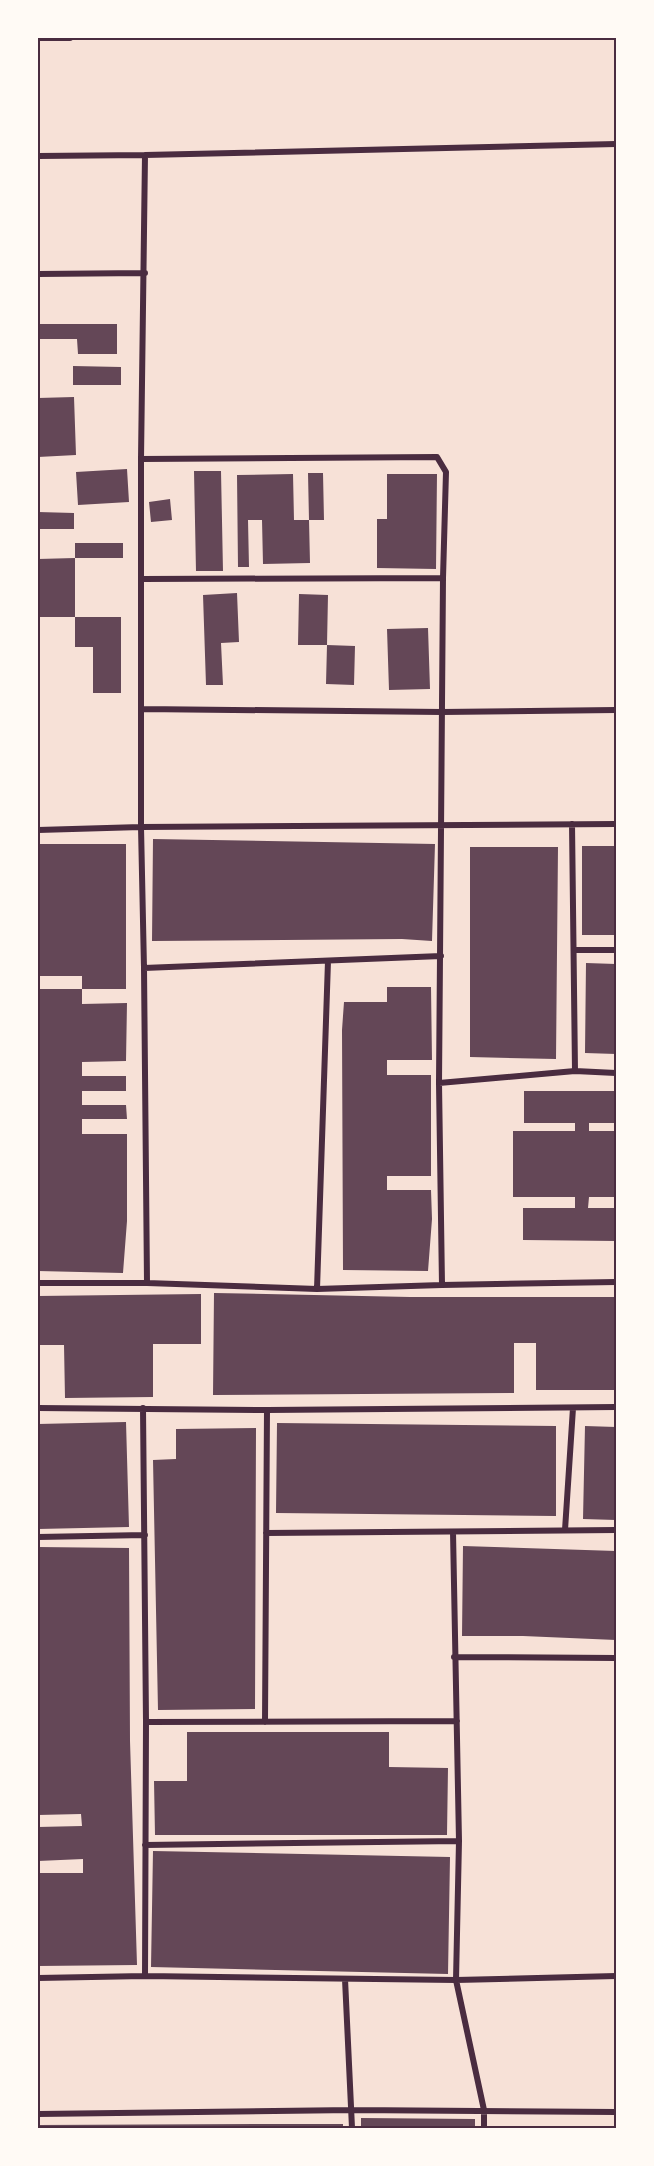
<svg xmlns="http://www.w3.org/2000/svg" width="654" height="2166" viewBox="0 0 654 2166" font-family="'Libre Baskerville',serif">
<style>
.building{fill:#644757}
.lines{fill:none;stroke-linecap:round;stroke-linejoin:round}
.minor{stroke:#4a2c40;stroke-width:6}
.neatline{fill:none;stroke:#4a2c40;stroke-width:2}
</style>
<rect width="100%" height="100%" fill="#f7e1d7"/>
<!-- building -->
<path class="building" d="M38 324H117V354H78L77 339H38Z
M73 366 121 367V385H73Z
M74 397 76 455 38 457V398Z
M127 469 129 502 78 505 76 472Z
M194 471H221L223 571H196Z
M308 473H323L324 520H309Z
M293 474 294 520H309L310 563 263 564 262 520H248L249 567H238L237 475Z
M387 474H437L436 569 377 568V519H387Z
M170 499 172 520 151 522 149 502Z
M38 512 74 513V529H38Z
M75 543H123V558H75Z
M75 558V617H38V559Z
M237 593 239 642 221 643 223 685H206L203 595Z
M299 594 328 595 327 645H298Z
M75 617H121V693H93V647H75Z
M428 628 430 689 389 690 387 629Z
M327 645 355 646 354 685 326 684Z
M153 839 435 844 432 941 402 939 152 941Z
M38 844H126V989H82V976H38Z
M582 846H616V935H582Z
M470 847H558L556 1059 470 1057Z
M586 963 616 964V1054L585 1053Z
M387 987H431L432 1060H387V1075H431V1176H387V1190H431L432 1219 428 1271 343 1270 342 1030 344 1002H387Z
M38 989H82V1004L127 1003 126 1061 82 1062V1076H126V1091H82V1105H126L127 1119H82V1134H127V1221L123 1273 38 1271Z
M524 1091H616V1123H589V1131H616V1197H589L588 1208H616V1241L523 1240V1208H575V1197H513V1131H575V1123H524Z
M214 1293 410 1297H616V1390H536V1343H514V1393L213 1395Z
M201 1294V1344H153V1397L65 1398 64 1345H38V1296Z
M126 1422 129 1527 38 1529V1424Z
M277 1423 556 1426V1516L276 1513Z
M585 1426 616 1427V1520L583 1519Z
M256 1428 255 1709 158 1710 153 1460 176 1459V1429Z
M463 1546 616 1551V1640L523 1636H462Z
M38 1547 129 1548 130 1741 137 1965 38 1966V1873H83V1859L38 1861V1827L82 1826 81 1814 38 1815Z
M187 1732H389V1767L448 1768 447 1835H155L154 1781H187Z
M153 1851 450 1857 448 1974 151 1967Z
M361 2118 475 2119V2128H361Z
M280 2124H343V2128H38V2125Z"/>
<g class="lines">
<!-- minor -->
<path class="minor" d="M38 38H70
M145 155 141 459V827L144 968 147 1283
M38 156 145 155 616 144
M38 274 145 273
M141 459 437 457 446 472 443 578 439 1083 442 1285
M143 579 443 578
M142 709 442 712 616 710
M572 824 575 1071
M38 830 141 827 616 824
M574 950H616
M144 968 441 956
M439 1083 575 1071 616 1073
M38 1283H147L317 1289 442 1285 616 1282
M317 1289 328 961
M38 1408 267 1410 616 1407
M143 1408 146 1722 145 1976
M565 1530 573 1408
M453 1532 459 1841 456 1980 484 2110V2128
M266 1533 616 1530
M38 1537 145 1535
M454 1657 616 1658
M146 1722 457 1721
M265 1722 267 1410
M145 1845 459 1841
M38 1978 145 1976 456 1980 616 1976
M345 1979 352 2128
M38 2114 353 2110 616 2112"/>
</g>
<!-- border -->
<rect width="654" height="2166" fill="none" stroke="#fffaf5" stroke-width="78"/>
<rect x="39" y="39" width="576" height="2088" class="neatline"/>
</svg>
